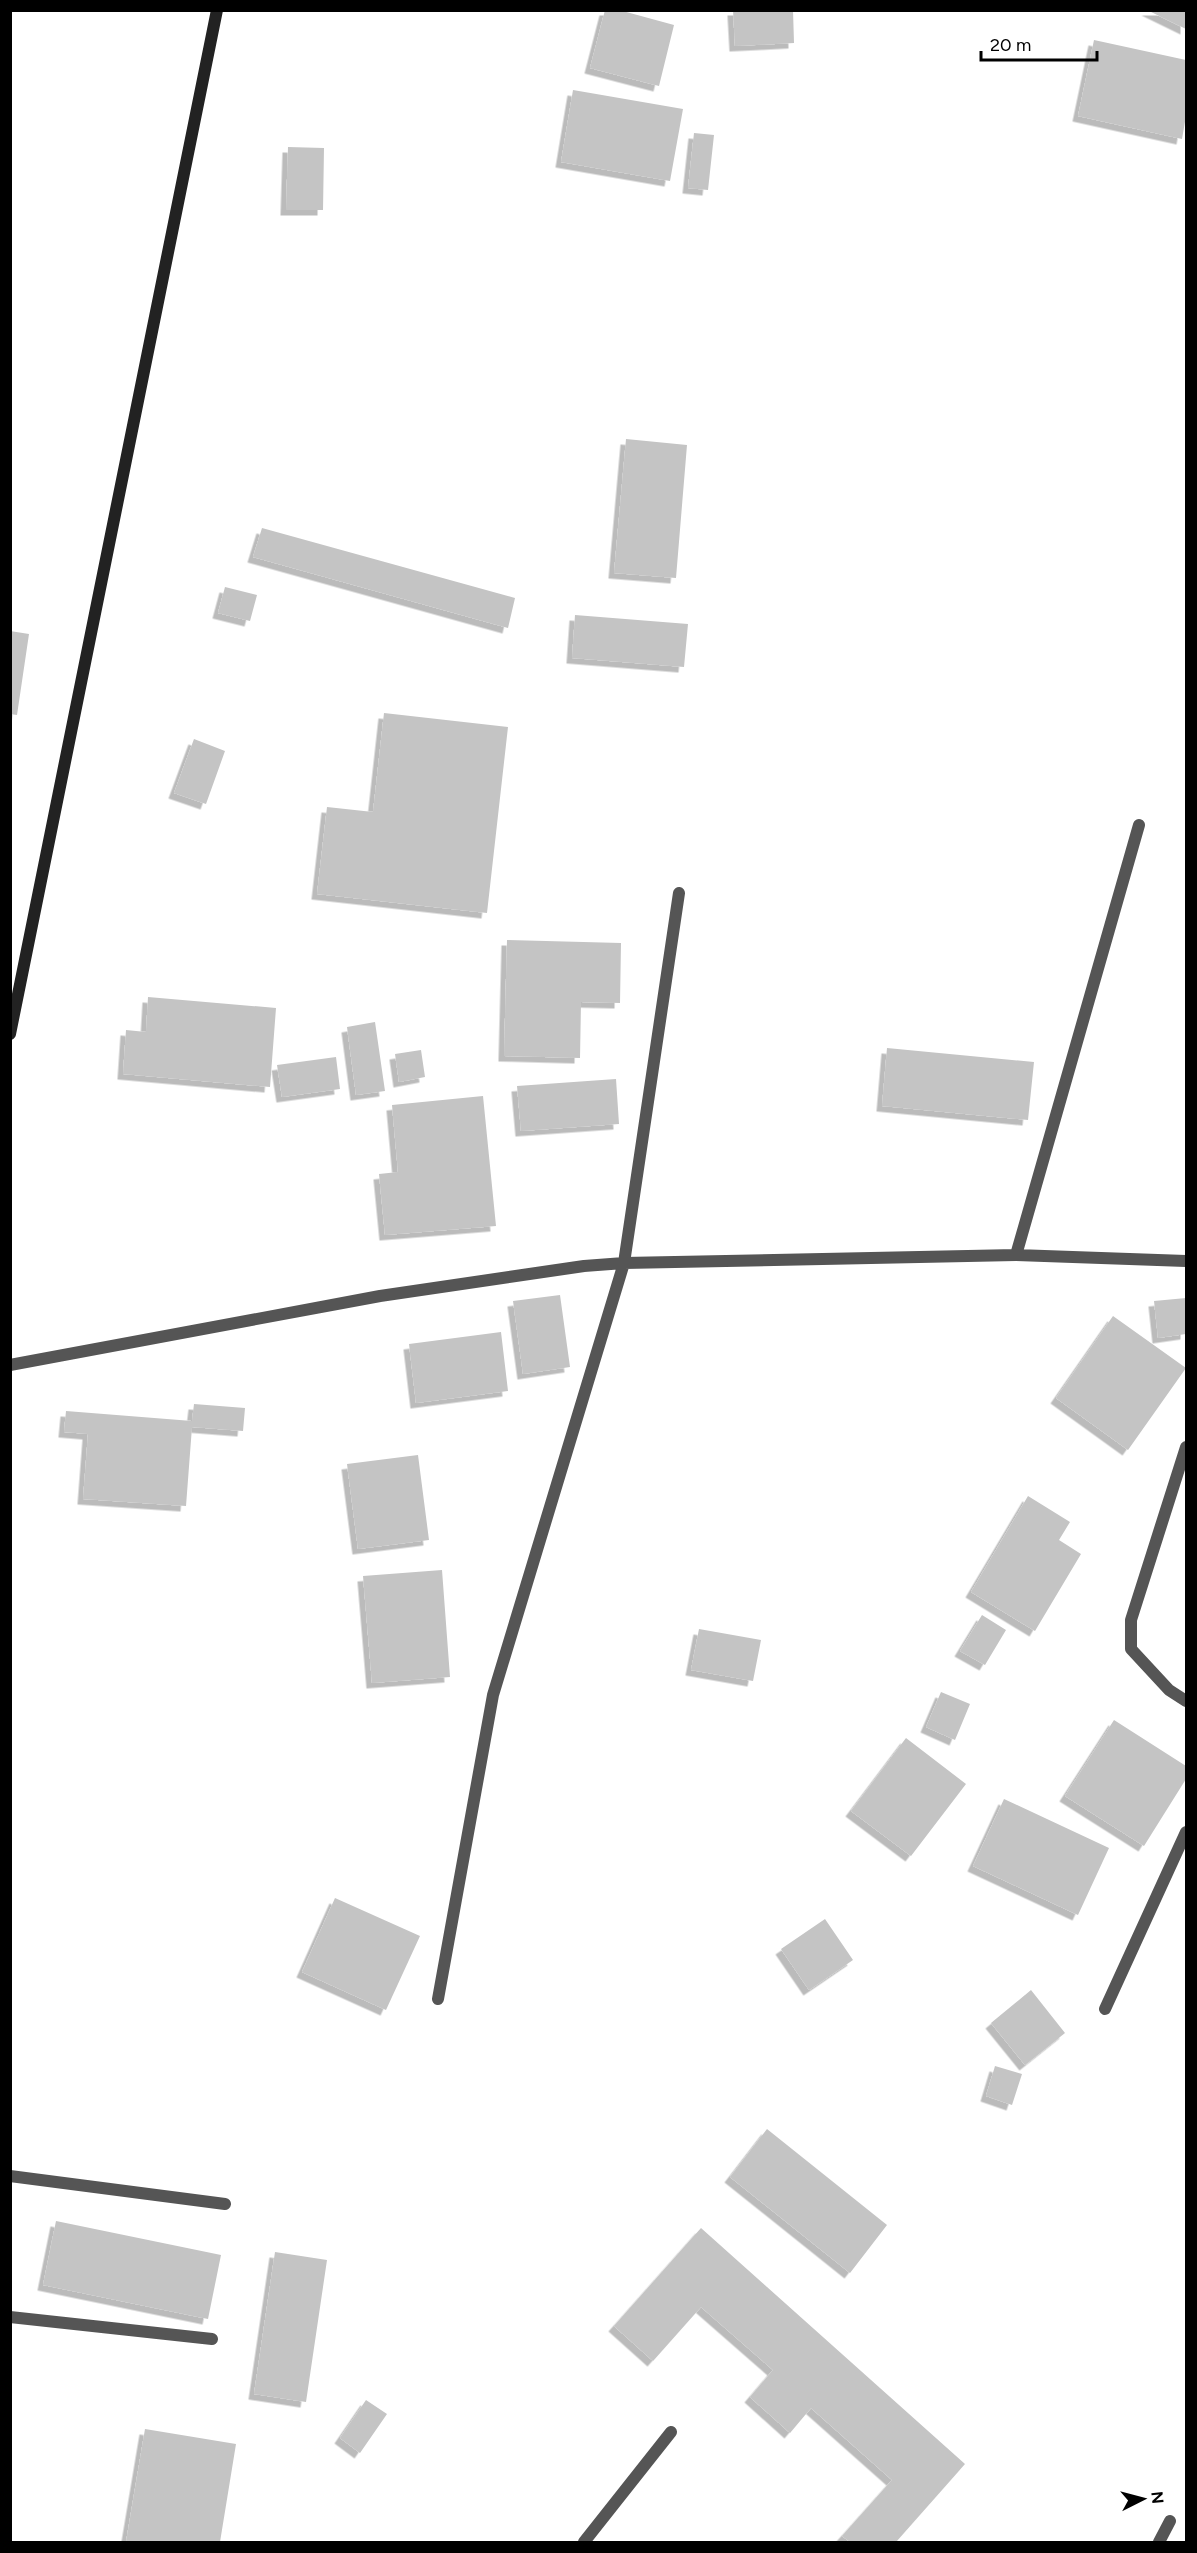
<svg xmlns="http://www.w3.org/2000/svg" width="1197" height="2553" viewBox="0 0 1197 2553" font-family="Figtree,sans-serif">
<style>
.building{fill:#c4c4c4;filter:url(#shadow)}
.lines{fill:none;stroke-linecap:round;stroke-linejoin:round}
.lane{stroke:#555;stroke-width:12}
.street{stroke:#555;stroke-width:12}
.secondary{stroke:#222;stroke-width:12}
</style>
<defs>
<filter id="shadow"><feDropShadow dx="-5.5" dy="5.5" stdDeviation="0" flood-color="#0004"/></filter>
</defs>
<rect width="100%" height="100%" fill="#fff"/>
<!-- building -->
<path class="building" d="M605 10H619L674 25 659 86 590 68Z
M733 10H793L794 43 735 46Z
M1147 10H1186V29Z
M1094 40 1186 60V116L1182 139 1078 116Z
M573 90 683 109 670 181 561 162Z
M694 133 714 135 708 190 688 188Z
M288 147 324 148 323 210H286Z
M626 439 687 445 676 578 614 573Z
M262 528 515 598 508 628 253 557Z
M225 587 257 595 250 621 218 613Z
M575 615 688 624 684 667 572 658Z
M10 631 29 634 17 715 10 714Z
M384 713 508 727 487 913 317 894 327 807 373 812Z
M194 739 225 751 206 804 174 793Z
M507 940 621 943 620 1003 581 1002 580 1058 504 1056Z
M148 997 276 1008 270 1087 123 1074 126 1030 146 1032Z
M375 1022 385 1091 356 1095 347 1027Z
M887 1048 1034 1062 1028 1120 882 1106Z
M421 1050 425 1077 399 1082 395 1054Z
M336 1057 340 1089 282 1097 277 1065Z
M616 1079 619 1124 521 1131 517 1086Z
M483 1096 496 1226 385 1235 379 1174 398 1172 392 1105Z
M560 1295 570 1367 523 1374 513 1301Z
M1186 1298V1334L1158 1338 1154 1301Z
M1113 1316 1186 1368 1128 1450 1056 1398Z
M501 1332 508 1391 416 1403 409 1344Z
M194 1404 245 1408 243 1431 192 1427 186 1506 83 1499 88 1434 64 1432 66 1411 192 1421Z
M418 1455 429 1540 358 1549 347 1464Z
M1028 1496 1070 1522 1059 1540 1081 1554 1035 1631 971 1592Z
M442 1570 450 1677 372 1683 363 1576Z
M982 1615 1006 1630 985 1665 960 1651Z
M699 1629 761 1640 753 1681 691 1670Z
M941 1692 970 1704 955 1740 926 1727Z
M1114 1720 1186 1766V1779L1144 1846 1065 1796Z
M906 1738 966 1784 911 1856 851 1811Z
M1004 1799 1109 1848 1078 1915 973 1866Z
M335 1898 420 1936 386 2010 302 1972Z
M825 1919 853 1960 809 1990 781 1949Z
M1031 1990 1065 2033 1025 2065 991 2023Z
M995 2066 1022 2074 1012 2105 986 2096Z
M767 2129 887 2225 850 2273 730 2177Z
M56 2221 221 2255 208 2319 43 2285Z
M701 2228 965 2464 896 2542H850L842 2536 892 2480 811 2408 790 2433 750 2397 773 2370 701 2307 653 2361 614 2326Z
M275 2252 327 2260 306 2402 254 2394Z
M366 2400 387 2414 360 2453 340 2438Z
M145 2429 236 2444 220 2542H126Z"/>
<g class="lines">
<!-- lane -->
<path class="lane" d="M10 2176 225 2204
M10 2317 212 2339
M584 2542 671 2432"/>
<!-- street -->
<path class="street" d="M1016 1255 1139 825
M10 1365 380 1296 584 1266 624 1263 1016 1255 1186 1261
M1186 1447 1131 1620V1649L1169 1690 1186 1701
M438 1999 493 1695 624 1263 679 893
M1105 2009 1186 1832
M1159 2542 1170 2521"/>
<!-- secondary -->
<path class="secondary" d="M10 1034 217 10"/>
</g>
<!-- border -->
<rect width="1197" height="2553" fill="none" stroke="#000000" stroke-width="24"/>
<!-- north arrow -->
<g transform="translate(1143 2499) rotate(84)" stroke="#ffffff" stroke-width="4.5" paint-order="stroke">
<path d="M0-4.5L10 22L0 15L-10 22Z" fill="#000000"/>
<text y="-9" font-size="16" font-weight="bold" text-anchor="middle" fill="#000000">N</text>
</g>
<!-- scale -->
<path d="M981 51v9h116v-9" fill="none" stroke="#000000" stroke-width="3"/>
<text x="990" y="51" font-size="18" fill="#000000" stroke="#ffffff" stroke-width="4.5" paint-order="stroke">20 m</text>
</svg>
